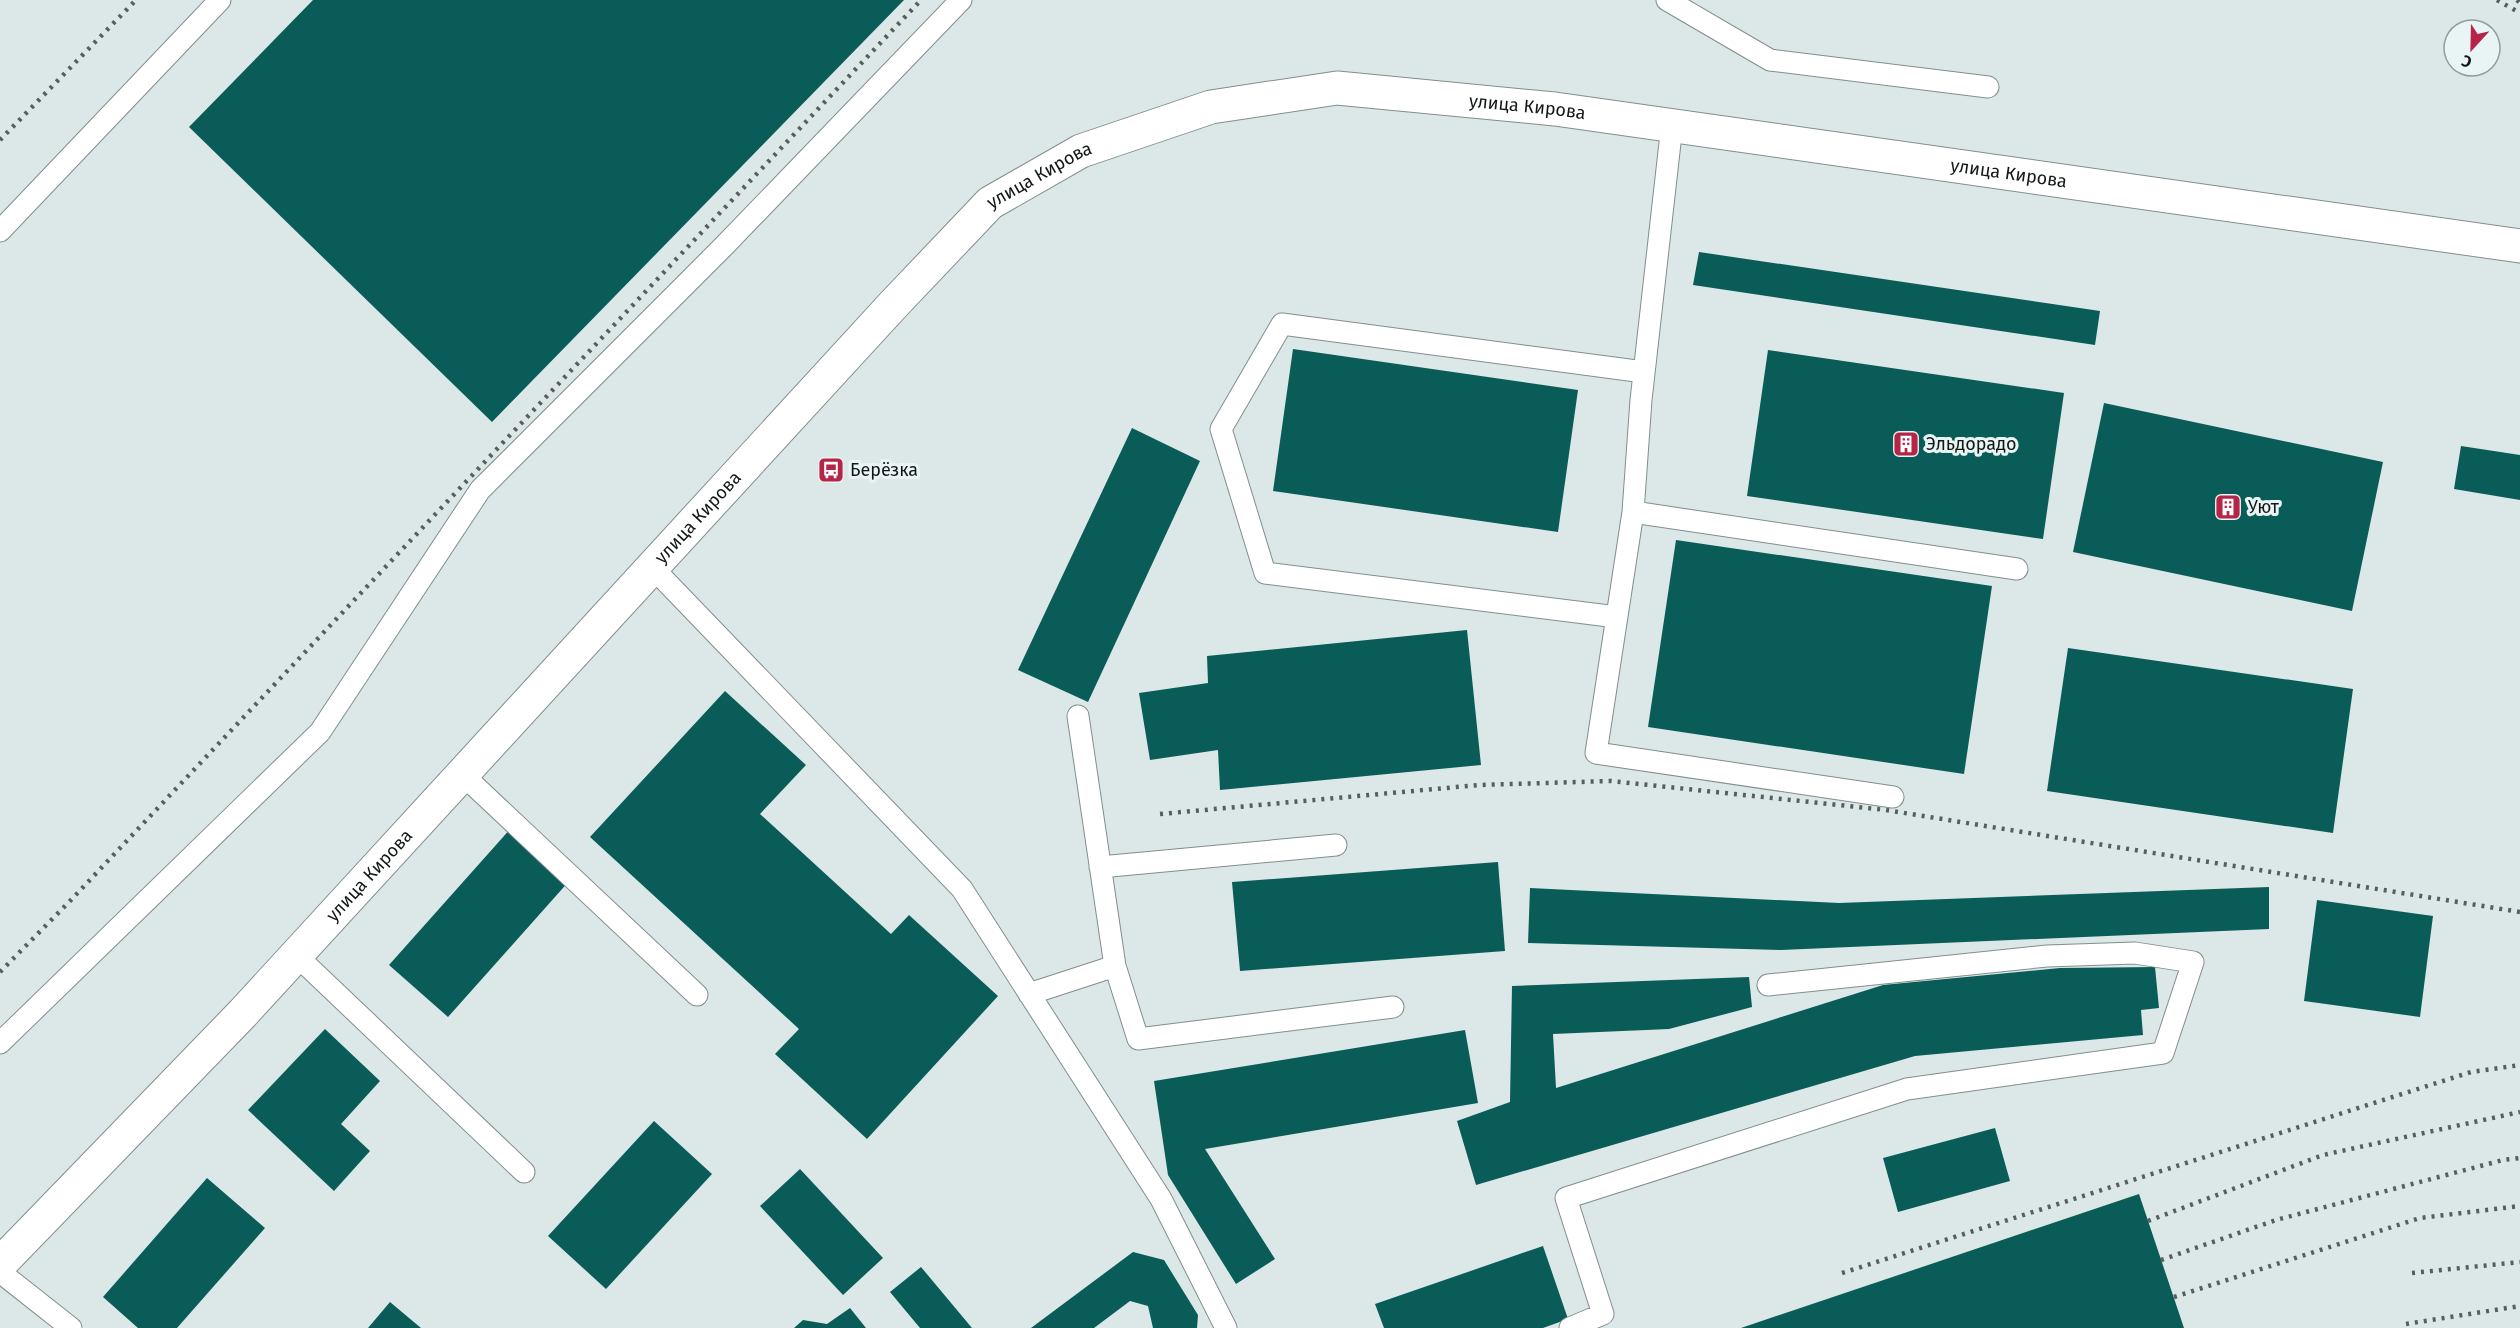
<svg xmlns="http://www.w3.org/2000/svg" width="2520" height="1328" viewBox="0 0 2520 1328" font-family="'Fira Sans',sans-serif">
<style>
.building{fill:#0a5c59}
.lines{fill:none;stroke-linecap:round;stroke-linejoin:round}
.service-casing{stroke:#828e8d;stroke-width:23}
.secondary-casing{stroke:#828e8d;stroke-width:35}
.service{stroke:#fff;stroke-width:21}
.secondary{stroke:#fff;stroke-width:33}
.rail{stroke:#575e5e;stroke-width:4.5;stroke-dasharray:3 6;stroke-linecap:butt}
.labels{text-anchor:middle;stroke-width:6;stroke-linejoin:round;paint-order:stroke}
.street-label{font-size:18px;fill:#131717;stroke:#e9f5f4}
.poi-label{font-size:18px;fill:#131717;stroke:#e9f5f4;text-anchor:start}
</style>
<rect width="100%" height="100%" fill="#dbe8e7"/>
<!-- building -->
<path class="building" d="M313 0H904L492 422 189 127Z
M1699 252 2100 311 2095 345 1693 285Z
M1293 349 1578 390 1558 532 1273 491Z
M1768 350 2064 393 2043 539 1747 496Z
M2104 403 2383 462 2352 611 2073 552Z
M1132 428 1200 461 1088 702 1018 670Z
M2461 446 2520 455V500L2454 489Z
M1676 540 1992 586 1964 774 1648 727Z
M1467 630 1481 765 1220 790 1218 750 1150 760 1139 693 1208 683 1207 656Z
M2068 648 2353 689 2333 833 2047 791Z
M725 691 806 765 760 814 891 934 909 915 998 996 867 1139 775 1054 799 1029 590 837Z
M520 818 579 870 448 1017 389 965Z
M1498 862 1505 951 1240 971 1232 882Z
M2269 887V929L1781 950 1528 943 1530 888 1839 903Z
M2317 900 2433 916 2420 1017 2304 1001Z
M2155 967 2159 1008 2141 1010 2143 1035 1915 1056 1476 1185 1457 1121 1510 1102 1512 986 1749 977 1752 1007 1669 1029 1553 1034 1556 1088 1883 985 2060 968Z
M325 1029 380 1081 341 1124 370 1151 334 1191 248 1110Z
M1465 1030 1478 1103 1205 1149 1275 1259 1236 1284 1168 1175 1154 1081Z
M654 1121 712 1174 606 1289 548 1236Z
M1995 1128 2010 1181 1898 1212 1883 1158Z
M800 1169 883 1258 843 1295 760 1206Z
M207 1178 265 1228 177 1328H138L103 1297Z
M2139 1194 2184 1328H1741Z
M1543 1246 1568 1319 1543 1328H1384L1375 1304Z
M1133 1252 1164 1260 1198 1315 1197 1328H1153L1148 1306 1130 1301 1094 1328H1031Z
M921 1267 972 1328H920L890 1292Z
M390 1302 421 1328H368Z
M850 1308 866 1328H794L803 1320 827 1324Z"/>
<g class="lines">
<defs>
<path id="service" d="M1667 0 1770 60 1988 87
M1672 125 1641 400 1633 512 1596 753 1893 797
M0 231 220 0
M1633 512 2017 569
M652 567 962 889 1161 1199 1226 1328
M1617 617 1265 573 1221 429 1282 324 1644 372
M1078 716 1115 966
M462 774 697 995
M1100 867 1336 845
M296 955 524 1172
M1029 994 1115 966 1138 1039 1393 1007
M0 1043 320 732 480 490 724 246 961 0
M0 1272 71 1328
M1570 1328 1603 1314 1566 1198 1907 1089 2163 1053 2193 962 2135 953 2047 956 1768 985"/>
<g id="secondary">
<path id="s1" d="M0 1264 243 1013 893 305 990 203 1081 151 1211 107 1337 88 1555 109 2520 246"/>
</g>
</defs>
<!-- service casing -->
<use href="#service" class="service-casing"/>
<!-- secondary casing -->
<use href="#secondary" class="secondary-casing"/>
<!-- service -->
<use href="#service" class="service"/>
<!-- secondary -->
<use href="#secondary" class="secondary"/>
<!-- rail -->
<path class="rail" d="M2497 0 2520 13
M2517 0 2520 3
M0 140 136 0
M1160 814 1479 785 1611 781 1886 810 2520 912
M0 972 70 901 921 0
M2148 1221 2323 1155 2520 1112
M2161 1260 2276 1220 2503 1160 2520 1158
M1842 1273 2471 1072 2520 1065
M2412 1273 2520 1262
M2174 1297 2420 1218 2520 1206
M2406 1324 2520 1306"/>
</g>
<!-- icons -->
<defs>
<symbol id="building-square" viewBox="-11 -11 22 22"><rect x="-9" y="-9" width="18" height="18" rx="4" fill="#b62548" stroke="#e9f5f4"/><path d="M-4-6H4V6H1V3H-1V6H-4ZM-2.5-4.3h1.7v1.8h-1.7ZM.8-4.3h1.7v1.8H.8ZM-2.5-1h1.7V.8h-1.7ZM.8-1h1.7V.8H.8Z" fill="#fff"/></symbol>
<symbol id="bus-square" viewBox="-11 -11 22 22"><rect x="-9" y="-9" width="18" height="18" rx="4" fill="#b62548" stroke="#e9f5f4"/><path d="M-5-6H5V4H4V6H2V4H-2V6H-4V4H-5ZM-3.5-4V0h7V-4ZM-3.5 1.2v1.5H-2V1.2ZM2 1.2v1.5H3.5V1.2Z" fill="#fff"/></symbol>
</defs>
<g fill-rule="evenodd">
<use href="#building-square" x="1891" y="429" width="30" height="30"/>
<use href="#bus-square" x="816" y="455" width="30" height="30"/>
<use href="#building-square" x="2213" y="492" width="30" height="30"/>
</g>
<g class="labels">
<!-- street labels -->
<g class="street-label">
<text dy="6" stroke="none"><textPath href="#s1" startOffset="2012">улица Кирова</textPath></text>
<text dy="6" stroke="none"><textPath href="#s1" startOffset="2498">улица Кирова</textPath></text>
<text dy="6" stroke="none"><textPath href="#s1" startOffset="1508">улица Кирова</textPath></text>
<text dy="6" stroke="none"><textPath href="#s1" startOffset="1022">улица Кирова</textPath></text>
<text dy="6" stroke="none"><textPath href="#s1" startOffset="536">улица Кирова</textPath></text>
</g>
<!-- poi labels -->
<g class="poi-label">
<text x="1926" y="450">Эльдорадо</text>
<text x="850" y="476">Берёзка</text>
<text x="2248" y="513">Уют</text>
</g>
</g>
<!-- north arrow -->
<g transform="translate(2472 48) rotate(202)"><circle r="28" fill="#e9f5f4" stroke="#939c9c" stroke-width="1.5"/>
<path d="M0-4.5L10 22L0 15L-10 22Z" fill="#b62548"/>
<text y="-9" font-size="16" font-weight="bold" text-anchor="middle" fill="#131717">С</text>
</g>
</svg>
